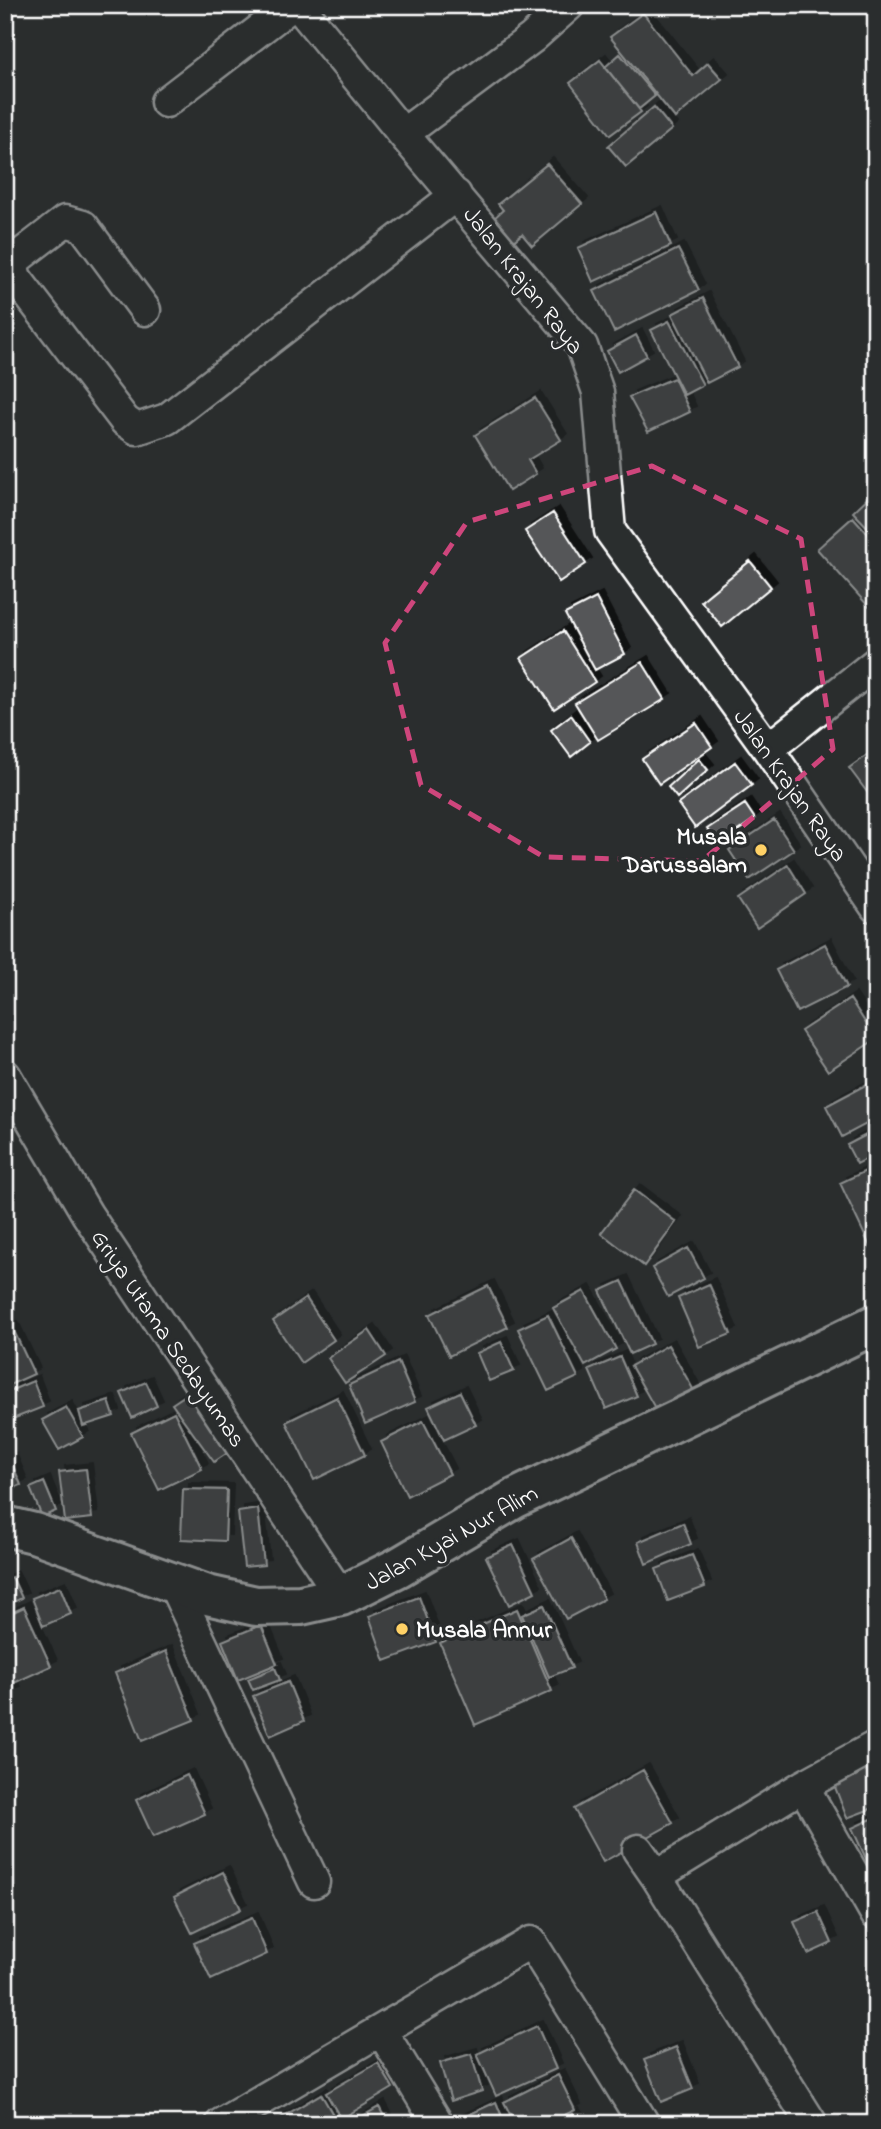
<svg xmlns="http://www.w3.org/2000/svg" width="881" height="2129" viewBox="0 0 881 2129" font-family="'Indie Flower',sans-serif">
<style>
.building{fill:#555758;stroke:#fff;stroke-width:2;filter:url(#shadow)}
.lines{fill:none;stroke-linecap:round;stroke-linejoin:round}
.street-casing{stroke:#fff;stroke-width:35}
.secondary-casing{stroke:#fff;stroke-width:44}
.street{stroke:#2a2d2e;stroke-width:30}
.secondary{stroke:#2a2d2e;stroke-width:38}
.marked{fill:none;stroke:#ce467c;stroke-width:5;stroke-dasharray:14 9;stroke-linejoin:round}
.poi-dot{fill:#ffd166;stroke:#2a2d2e;stroke-width:2.5}
.labels{text-anchor:middle;stroke-width:7;stroke-linejoin:round;paint-order:stroke}
.street-label{font-size:24px;fill:#fff;stroke:#2a2d2e}
.poi-label{font-size:24px;font-weight:bold;fill:#fff;stroke:#2a2d2e;text-anchor:end}
</style>
<defs>
<filter id="shadow"><feDropShadow dx="6" dy="-6" stdDeviation="0" flood-color="#0009"/></filter>
</defs>
<rect width="100%" height="100%" fill="#2a2d2e"/>
<filter id="ink" filterUnits="userSpaceOnUse"><feTurbulence type="fractalNoise" baseFrequency=".0143" numOctaves="2"/><feDisplacementMap in="SourceGraphic" scale="14" xChannelSelector="R" yChannelSelector="G"/><feConvolveMatrix kernelMatrix="1 2 1 2 8 2 1 2 1" color-interpolation-filters="sRGB"/></filter>
<g filter="url(#ink)">
<!-- building -->
<path class="building" d="M643 13 693 76 708 63 722 79 675 118 610 37Z
M620 54 655 96 639 109 605 67Z
M600 60 641 112 610 135 570 83Z
M654 107 672 129 626 167 608 146Z
M547 164 582 204 532 246 522 234 511 243 492 220 503 210 498 204Z
M656 212 671 246 593 282 578 248Z
M678 249 699 290 614 332 594 291Z
M703 298 738 367 707 383 672 314Z
M669 321 703 385 684 395 651 330Z
M636 335 647 356 618 372 607 351Z
M674 378 690 412 648 432 629 397Z
M535 398 561 440 528 460 536 474 509 491 475 435Z
M876 490V536L853 512Z
M553 513 586 564 559 582 525 531Z
M853 517 876 543V602L869 607 817 549Z
M750 561 771 587 722 627 701 601Z
M596 598 625 654 595 670 565 614Z
M563 631 595 682 554 709 521 658Z
M642 662 665 699 598 740 575 703Z
M571 715 590 742 571 757 551 730Z
M696 723 712 747 659 784 642 759Z
M871 752 876 758V804L849 768Z
M699 759 708 770 677 798 668 787Z
M735 762 752 785 695 828 678 804Z
M745 804 755 819 717 845 707 829Z
M774 820 794 850 749 880 729 850Z
M788 865 806 894 757 928 738 899Z
M825 944 847 987 797 1012 776 970Z
M850 999 876 1039 828 1071 801 1031Z
M873 1081 876 1087V1119L842 1137 826 1106Z
M876 1130V1154L857 1164 847 1145Z
M870 1169 876 1182V1259L840 1183Z
M634 1190 676 1222 644 1266 601 1233Z
M688 1248 704 1278 668 1297 652 1268Z
M622 1281 652 1344 630 1354 600 1291Z
M709 1284 731 1334 699 1347 678 1298Z
M488 1286 508 1327 449 1356 429 1315Z
M584 1291 616 1349 585 1366 553 1308Z
M306 1298 334 1340 301 1363 273 1321Z
M548 1315 578 1377 548 1391 518 1329Z
M12 1327 34 1374 5 1387V1330Z
M369 1330 386 1356 345 1383 328 1358Z
M501 1342 514 1371 489 1381 477 1353Z
M668 1345 693 1389 656 1410 631 1366Z
M620 1357 637 1396 606 1409 589 1370Z
M398 1362 415 1402 365 1424 349 1385Z
M33 1381 43 1407 5 1422V1393Z
M146 1382 157 1406 132 1418 121 1393Z
M190 1392 232 1450 214 1462 172 1404Z
M460 1392 476 1425 444 1440 428 1407Z
M337 1397 365 1455 314 1480 286 1422Z
M109 1401 114 1416 83 1426 79 1411Z
M66 1407 83 1437 59 1450 42 1420Z
M174 1412 202 1469 159 1490 131 1433Z
M423 1421 450 1474 407 1496 381 1442Z
M10 1459 21 1485 5 1492V1461Z
M86 1469 92 1518 65 1521 59 1472Z
M44 1482 56 1511 42 1517 30 1488Z
M183 1489 227 1490 225 1541 181 1539Z
M258 1509 264 1565 244 1567 238 1512Z
M683 1523 691 1544 646 1564 638 1542Z
M571 1538 604 1599 566 1619 533 1559Z
M513 1545 535 1592 509 1605 486 1557Z
M692 1555 705 1587 668 1601 656 1569Z
M12 1577 22 1598 5 1606V1580Z
M60 1587 71 1614 43 1626 32 1598Z
M419 1597 436 1642 385 1661 369 1616Z
M544 1605 572 1668 549 1677 522 1615Z
M24 1607 51 1666 14 1683 5 1664V1616Z
M517 1609 552 1691 475 1725 440 1643Z
M261 1625 277 1664 238 1680 222 1641Z
M166 1651 194 1720 142 1741 115 1673Z
M5 1668 15 1693 5 1696Z
M275 1668 280 1680 253 1690 248 1679Z
M288 1682 304 1721 270 1736 253 1696Z
M876 1756V1807L847 1818 830 1774Z
M643 1770 673 1823 603 1862 574 1809Z
M187 1775 205 1814 153 1837 136 1800Z
M876 1817V1860L868 1863 852 1828Z
M223 1872 241 1909 192 1933 174 1897Z
M818 1912 832 1943 808 1954 794 1922Z
M252 1918 267 1954 211 1980 194 1943Z
M537 2026 556 2069 496 2096 477 2054Z
M676 2047 693 2089 661 2102 644 2060Z
M471 2054 482 2091 451 2101 440 2063Z
M378 2063 393 2088 341 2119 326 2093Z
M558 2075 575 2110 546 2124H515L504 2102Z
M321 2094 336 2120 329 2124H271Z
M496 2102 505 2124H449Z
M379 2107 388 2124H349Z
M573 2114 580 2124H559Z"/>
<g class="lines">
<defs>
<path id="street" d="M298 5 403 134
M569 5 532 38 403 134 582 346 598 392 610 531 768 749 876 907
M166 102 292 5
M145 310 83 226 65 221 17 258 13 268 16 278 125 421 137 429 167 419 456 195
M768 749 876 663
M5 1075 87 1214 341 1596
M173 1583 314 1882
M803 1786 876 1914
M638 1850 656 1876
M381 2030 438 2124
M221 2124 531 1942 644 2124
M812 2124 656 1876 803 1786 876 1746"/>
<path id="secondary" d="M5 1526 34 1533 207 1595 256 1606 301 1605 341 1596 399 1567 514 1499 876 1324"/>
</defs>
<!-- street casing -->
<use href="#street" class="street-casing"/>
<!-- secondary casing -->
<use href="#secondary" class="secondary-casing"/>
<!-- street -->
<use href="#street" class="street"/>
<!-- secondary -->
<use href="#secondary" class="secondary"/>
</g>
</g>
<!-- marked area -->
<path d="M0 0H881V2129H0ZM652 466 801 539 833 749 702 861 544 857 421 785 385 643 467 522Z" fill="#2a2d2e" fill-opacity=".55" fill-rule="evenodd"/>
<path class="marked" d="M652 466 801 539 833 749 702 861 544 857 421 785 385 643 467 522Z"/>
<!-- markers -->
<g class="poi-dot">
<circle cx="761" cy="850" r="7"/>
<circle cx="402" cy="1629" r="7"/>
</g>
<g class="labels">
<!-- street labels -->
<g class="street-label">
<text transform="translate(524 280) rotate(52)" y="8">Jalan Krajan Raya</text>
<text transform="translate(791 785) rotate(55)" y="8">Jalan Krajan Raya</text>
<text transform="translate(169 1338) rotate(56)" y="8">Griya Utama Sedayumas</text>
<text transform="translate(451 1537) rotate(-29)" y="8">Jalan Kyai Nur Alim</text>
</g>
<!-- poi labels -->
<g class="poi-label">
<text x="747" y="844">Musala<tspan x="747" dy="28">Darussalam</tspan></text>
<text x="416" y="1637" text-anchor="start">Musala Annur</text>
</g>
</g>
<!-- margin -->
<rect width="881" height="2129" fill="none" stroke="#2a2d2e" stroke-width="28"/>
<rect x="14" y="14" width="853" height="2101" fill="none" stroke="#fff" stroke-width="2.5" filter="url(#ink)"/>
</svg>
